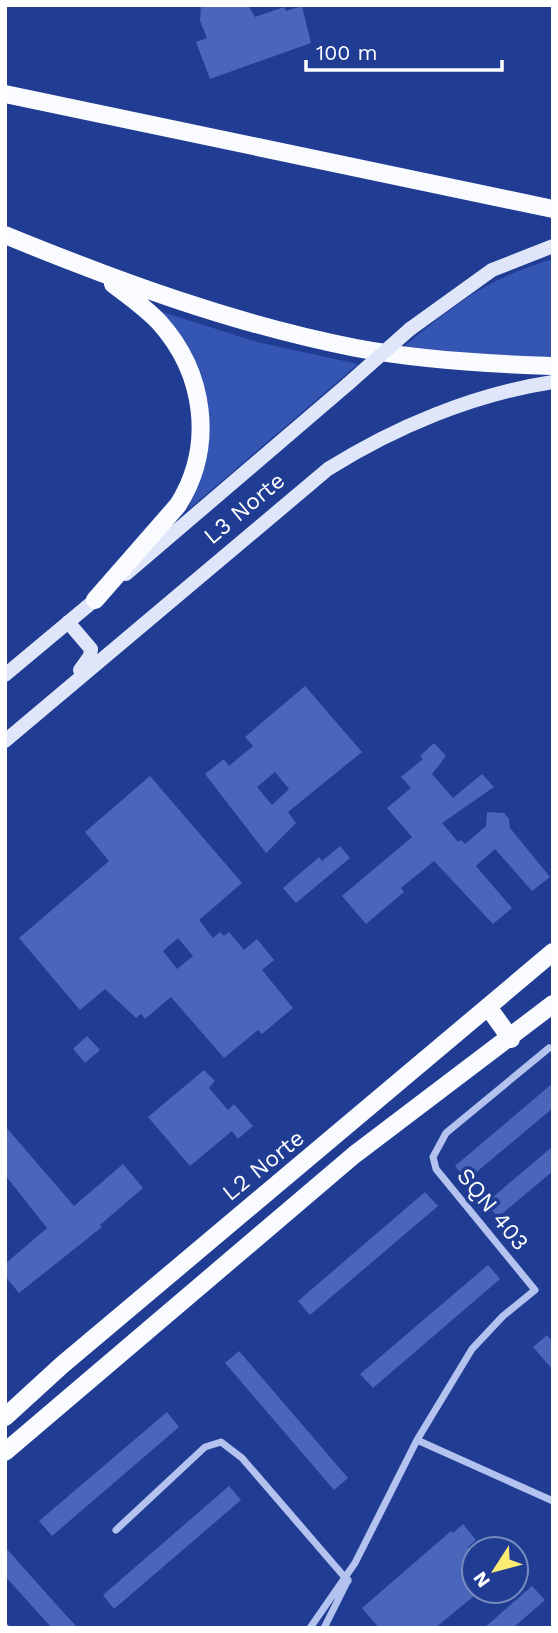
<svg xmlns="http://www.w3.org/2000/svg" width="558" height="1633" viewBox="0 0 558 1633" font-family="'Work Sans',sans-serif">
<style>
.green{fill:#3455b1}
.building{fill:#4966ba;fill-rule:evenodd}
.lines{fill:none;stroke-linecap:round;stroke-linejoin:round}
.street{stroke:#b3c2ee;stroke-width:7}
.secondary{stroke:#e0e6fa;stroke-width:14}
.primary{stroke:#fafbff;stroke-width:18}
.secondary-bridge{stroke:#e0e6fa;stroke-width:14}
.labels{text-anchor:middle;stroke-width:7;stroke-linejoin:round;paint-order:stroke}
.street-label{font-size:23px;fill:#fff;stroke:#203d93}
</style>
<rect width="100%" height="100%" fill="#203d93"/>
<!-- green -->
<path class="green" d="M553 259V363L400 350C453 306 485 279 553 259Z
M147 307 257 342 358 364 188 510 199 480 204 404Z"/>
<!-- building -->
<path class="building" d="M201 5H248L255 17 284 7 286 11 302 6 311 43 210 79 196 42 207 38 200 21Z
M305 686 362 752 288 812 296 823 266 853 205 774 224 759 229 766 253 746 245 737ZM275 772 289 789 272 805 257 787Z
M434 743 446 756 432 774 453 798 482 774 494 787 442 823 458 842 461 840 465 844 486 826 487 812 504 813 509 819 510 828 550 877 532 891 495 849 476 866 512 908 493 924 434 861 401 888 404 892 366 924 342 896 412 837 387 808 411 788 401 777 423 759 420 756Z
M150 776 242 883 199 920 213 938 220 932 224 936 229 932 244 950 257 939 274 960 262 970 293 1008 262 1034 258 1030 224 1058 171 997 145 1019 141 1014 136 1018 105 989 80 1010 19 938 109 861 85 832ZM178 938 193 956 177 969 163 951Z
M340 846 350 858 296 903 283 888 319 857 322 861Z
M87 1036 100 1050 85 1063 73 1049Z
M204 1070 215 1081 209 1088 228 1110 234 1104 253 1126 238 1139 232 1131 190 1166 148 1117Z
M553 1083V1108L467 1180 455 1166Z
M5 1126 74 1206 123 1164 143 1188 100 1225 102 1227 19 1293 5 1276V1264L47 1228 5 1175Z
M553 1146V1171L498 1217 486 1203Z
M425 1192 438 1206 310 1315 298 1301Z
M488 1265 500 1279 373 1388 360 1374Z
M547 1335 553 1342V1370L533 1347Z
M239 1351 348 1478 334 1490 225 1363Z
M167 1412 179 1427 52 1536 39 1521Z
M229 1486 241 1500 114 1609 103 1595Z
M463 1524 476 1540 468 1547 474 1554V1596L435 1628H379L362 1608 451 1531 453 1533Z
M5 1547 63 1612 78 1628H52L22 1595 5 1576Z
M532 1586 545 1600 513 1628H484Z"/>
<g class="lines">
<!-- street -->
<path class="street" d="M417 1440 553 1501
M116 1530 205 1447 221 1442 242 1458 348 1581
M5 1627 6 1628
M310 1628 355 1563 417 1440 472 1349 503 1316 535 1290 436 1169 433 1157 446 1133 549 1048
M324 1628 348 1580"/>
<!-- secondary -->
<path class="secondary" d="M410 329 492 270 553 246
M126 574 348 384
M68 622 91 649 90 656 80 670
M5 675 102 594
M5 741 328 469C395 427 474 394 553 382"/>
<!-- primary -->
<path class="primary" d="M5 94 553 209
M5 235C120 282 234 324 356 348 420 360 488 364 553 366
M95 600 178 505C215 446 205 373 159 322 146 308 129 296 113 284
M488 1007 511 1039
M5 1417 62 1365 553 952
M5 1452 354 1155 553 1004"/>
<!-- secondary-bridge -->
<path class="secondary-bridge" d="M348 384 410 329"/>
</g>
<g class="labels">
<!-- street labels -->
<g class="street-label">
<text transform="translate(244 508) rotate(-40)" y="8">L3 Norte</text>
<text transform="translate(263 1165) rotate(-39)" y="8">L2 Norte</text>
<text transform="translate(493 1209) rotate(51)" y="8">SQN 403</text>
</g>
</g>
<!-- border -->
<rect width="558" height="1633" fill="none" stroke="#ffffff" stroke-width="14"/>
<!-- north arrow -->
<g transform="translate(495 1570) rotate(234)"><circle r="33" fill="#203d93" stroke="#798bbe" stroke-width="2"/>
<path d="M0-5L12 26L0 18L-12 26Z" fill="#fbed74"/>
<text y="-10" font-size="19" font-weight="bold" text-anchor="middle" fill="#ffffff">N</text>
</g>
<!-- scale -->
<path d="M306 60v10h196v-10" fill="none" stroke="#ffffff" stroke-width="3.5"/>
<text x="316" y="60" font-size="21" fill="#ffffff" stroke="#203d93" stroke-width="5" paint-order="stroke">100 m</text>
</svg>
